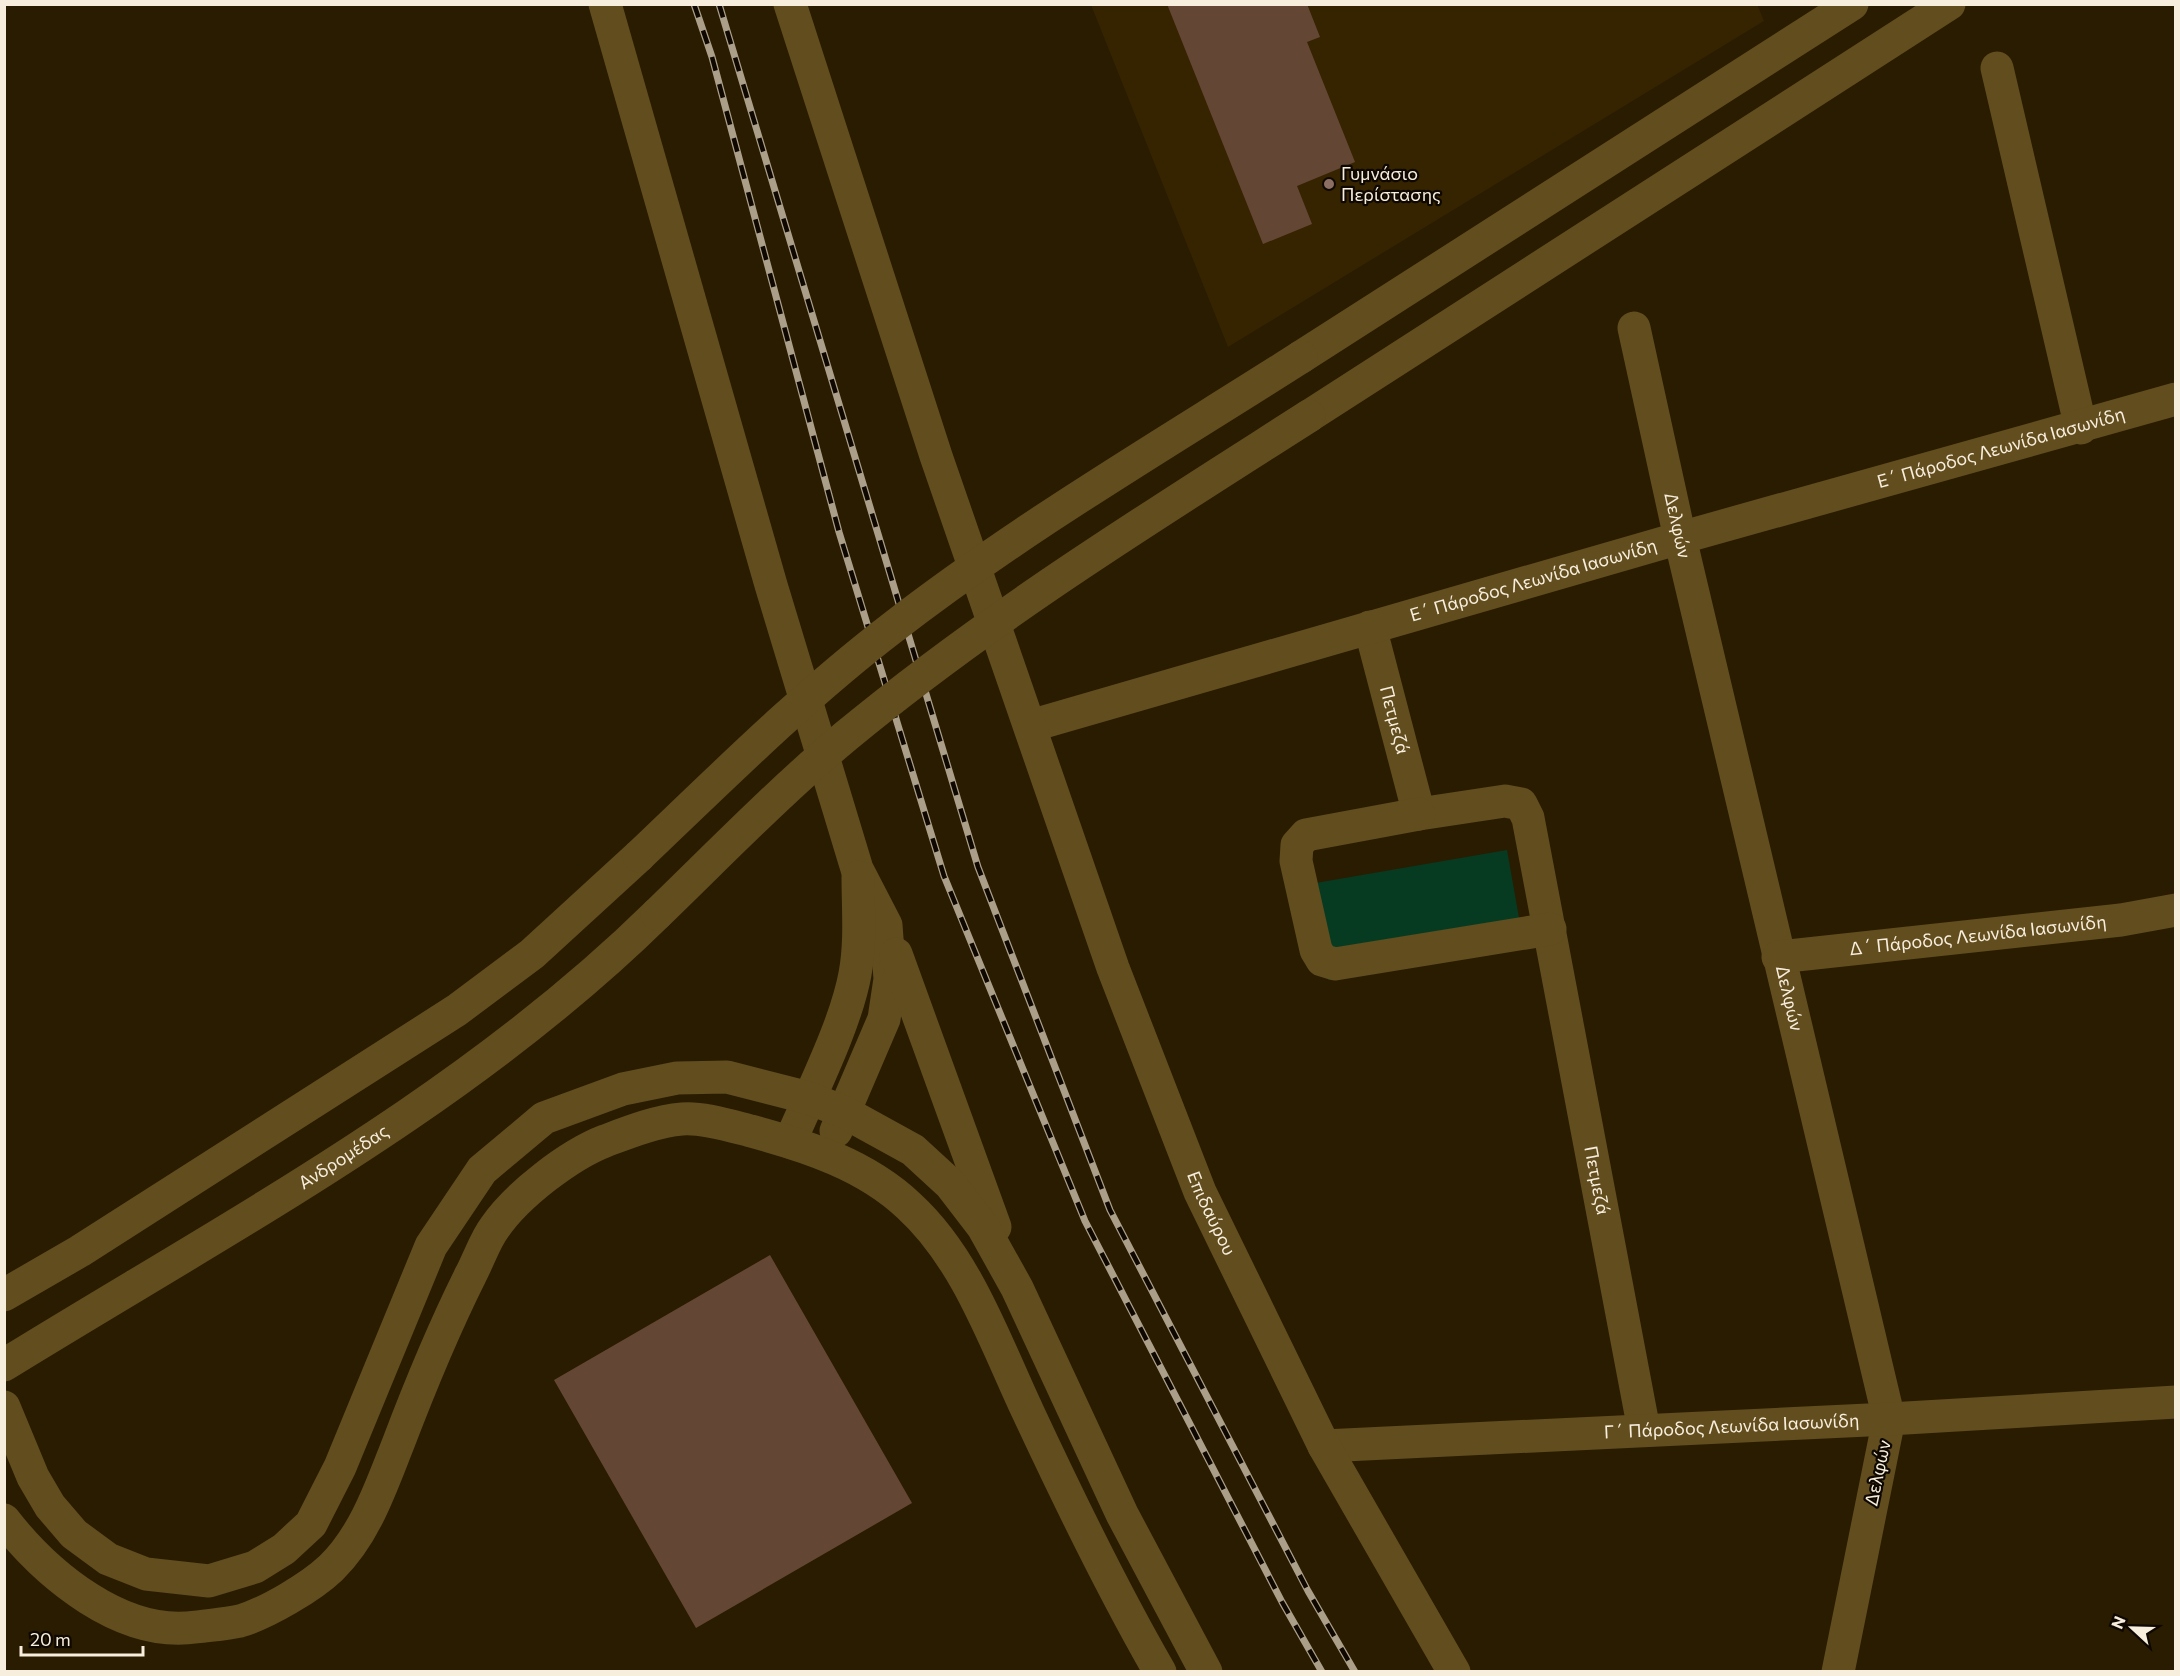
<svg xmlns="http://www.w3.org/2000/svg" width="2180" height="1676" viewBox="0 0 2180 1676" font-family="Commissioner,sans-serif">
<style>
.built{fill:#362400}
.green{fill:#063b21}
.building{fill:#644635}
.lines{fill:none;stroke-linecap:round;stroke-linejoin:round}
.minor{stroke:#614d1e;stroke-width:33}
.tertiary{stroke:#614d1e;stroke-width:33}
.rail-casing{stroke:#ab9f8a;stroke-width:7}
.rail{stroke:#0e0801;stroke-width:4.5;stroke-dasharray:14;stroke-linecap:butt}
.tertiary-bridge{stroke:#614d1e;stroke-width:33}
.education-dot{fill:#8d6e63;stroke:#0e0801;stroke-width:2}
.labels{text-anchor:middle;stroke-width:4.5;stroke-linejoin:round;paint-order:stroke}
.poi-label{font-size:18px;fill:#f8eedd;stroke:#0e0801;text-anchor:start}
.street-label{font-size:18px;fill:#f8eedd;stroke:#0e0801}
</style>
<rect width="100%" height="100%" fill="#2a1c00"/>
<!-- built -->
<path class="built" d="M1757 4 1764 21 1228 347 1091 5Z"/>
<!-- green -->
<path class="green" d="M1507 850 1524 946 1328 980 1310 884Z"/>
<!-- building -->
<path class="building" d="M1167 4H1307L1320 37 1307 42 1355 162 1297 186 1312 224 1263 244Z
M770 1255 912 1503 696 1628 554 1380Z"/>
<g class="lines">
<!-- minor -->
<g class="minor">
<path d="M1997 68 2081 428"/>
<path id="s1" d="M1634 328 1680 538 1889 1419 1838 1672"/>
<path id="s2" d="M1370 627 1419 814 1505 801 1521 804 1528 818 1644 1430"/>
<path id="s3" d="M1030 726 1680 538 2176 399"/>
<path d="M1419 814 1306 835 1297 845 1296 861 1316 950 1322 960 1335 964 1550 929"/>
<path id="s4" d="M1778 957 2121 920 2176 910"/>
<path id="s5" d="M1324 1446 1889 1419 2176 1402"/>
</g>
<!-- tertiary -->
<g class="tertiary">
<path d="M605 4 771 585 857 869 886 925 890 979 884 1019 836 1131"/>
<path id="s6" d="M790 4 936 456 1113 968 1200 1192 1324 1446 1454 1672"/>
<path d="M1301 357 1852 4"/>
<path d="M1309 416 1949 4"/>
<path d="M896 954 995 1227"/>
<path d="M790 1142C811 1093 846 1024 855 974 861 941 858 909 858 877"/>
<path d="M4 1295 80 1251 457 1010 532 954 639 856"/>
<path id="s7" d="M4 1365C229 1226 468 1100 657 914"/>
<path d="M4 1407 33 1477 50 1506 74 1534 108 1559 146 1574 209 1581 255 1567 284 1549 311 1524 340 1467 431 1246 482 1170 544 1118 623 1089 677 1078 727 1077 809 1098 844 1112 913 1150 950 1184 983 1227 1017 1288 1122 1514 1206 1672"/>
<path d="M4 1520C47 1575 122 1638 196 1627 211 1625 226 1624 240 1621 267 1613 311 1587 331 1568 365 1535 381 1487 398 1444 420 1386 443 1330 471 1274 479 1259 485 1240 495 1227 517 1195 569 1155 605 1141 629 1132 657 1121 682 1119 702 1117 731 1126 751 1131 807 1146 866 1165 909 1206 967 1259 995 1342 1028 1412 1069 1500 1111 1587 1160 1672"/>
</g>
<defs>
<path id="rail" d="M694 4 712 57 839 532 944 876 1085 1221 1282 1602 1322 1672
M719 4 978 867 1110 1210 1308 1591 1355 1672"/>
</defs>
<!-- rail casing -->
<use href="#rail" class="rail-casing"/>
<!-- rail -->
<use href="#rail" class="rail"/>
<!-- tertiary-bridge -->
<path class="tertiary-bridge" d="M639 856C721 778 802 697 892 628 1021 528 1163 445 1301 357
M657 914C719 854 780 791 846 736 991 616 1151 517 1309 416"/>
</g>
<!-- markers -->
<circle class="education-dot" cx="1329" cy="184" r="6"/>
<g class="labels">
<!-- poi labels -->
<g class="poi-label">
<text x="1341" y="180">Γυμνάσιο<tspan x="1341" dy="21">Περίστασης</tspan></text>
</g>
<!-- street labels -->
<g class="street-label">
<text dy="6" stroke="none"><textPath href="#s3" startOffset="1010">Ε΄ Πάροδος Λεωνίδα Ιασωνίδη</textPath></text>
<text dy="6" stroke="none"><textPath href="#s1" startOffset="202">Δελφών</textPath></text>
<text dy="6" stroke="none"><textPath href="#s3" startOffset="524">Ε΄ Πάροδος Λεωνίδα Ιασωνίδη</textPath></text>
<text dy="6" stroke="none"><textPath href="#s2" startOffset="96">Πετμεζά</textPath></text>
<text dy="6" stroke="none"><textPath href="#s4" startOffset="201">Δ΄ Πάροδος Λεωνίδα Ιασωνίδη</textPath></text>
<text dy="6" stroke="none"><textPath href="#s1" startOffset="688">Δελφών</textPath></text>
<text dy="6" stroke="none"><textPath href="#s7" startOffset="398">Ανδρομέδας</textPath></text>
<text dy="6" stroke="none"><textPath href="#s2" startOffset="681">Πετμεζά</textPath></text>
<text dy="6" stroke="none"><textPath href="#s6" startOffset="1281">Επιδαύρου</textPath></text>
<text dy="6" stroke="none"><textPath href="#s5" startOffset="408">Γ΄ Πάροδος Λεωνίδα Ιασωνίδη</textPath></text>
<text transform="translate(1878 1473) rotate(-78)" y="6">Δελφών</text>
</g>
</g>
<!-- border -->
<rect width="2180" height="1676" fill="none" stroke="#f8eedd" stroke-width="12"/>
<!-- north arrow -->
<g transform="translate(2132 1628) rotate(292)" stroke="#0e0801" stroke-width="4.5" paint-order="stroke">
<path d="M0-4.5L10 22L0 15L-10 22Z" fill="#f8eedd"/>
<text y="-9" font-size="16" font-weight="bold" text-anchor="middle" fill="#f8eedd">N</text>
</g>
<!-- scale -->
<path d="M21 1646v9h122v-9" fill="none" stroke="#f8eedd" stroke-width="3"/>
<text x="30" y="1646" font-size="18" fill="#f8eedd" stroke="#0e0801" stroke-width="4.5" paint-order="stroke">20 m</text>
</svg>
